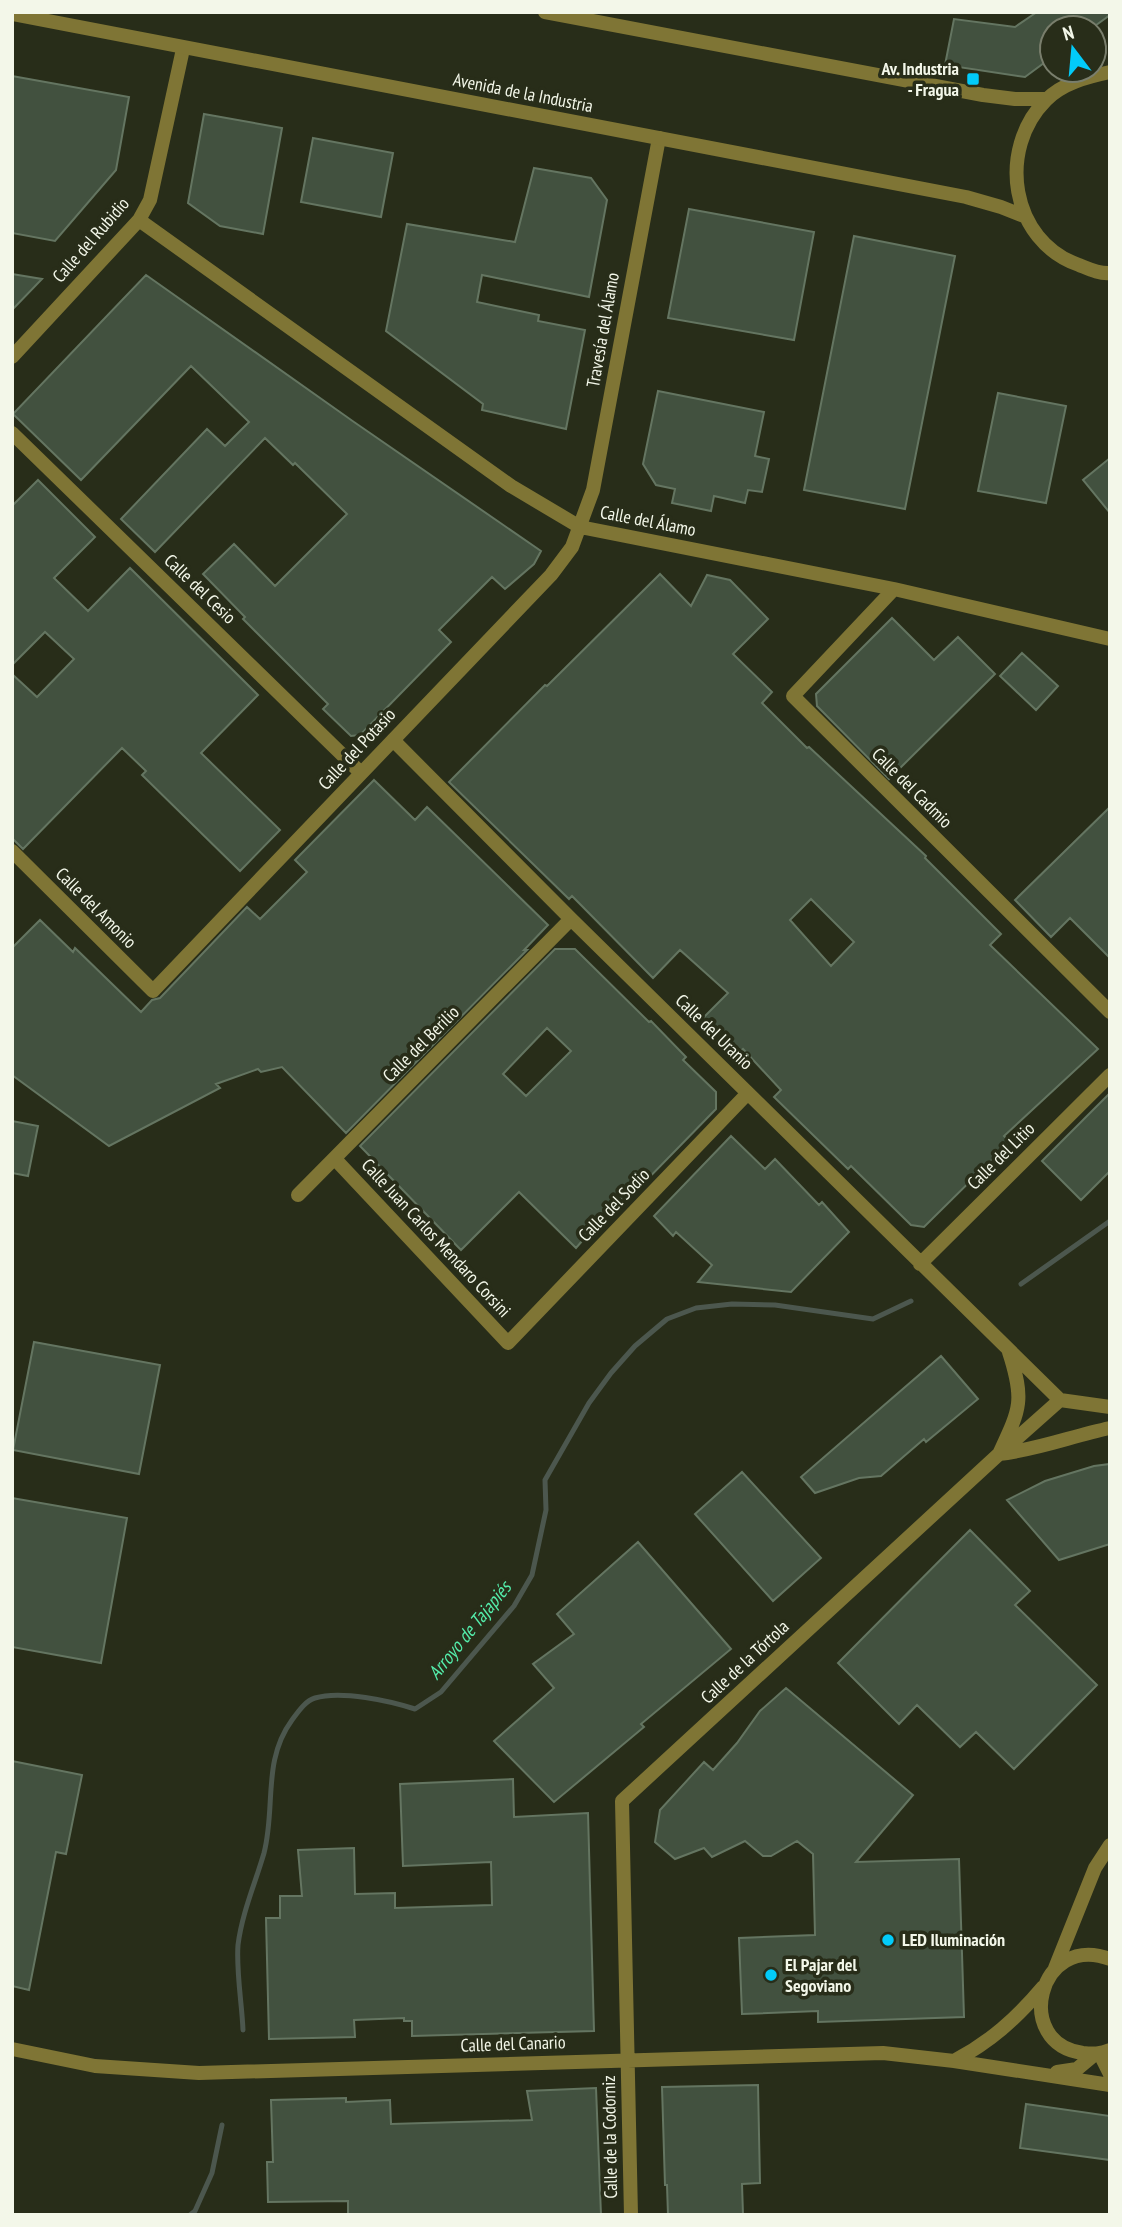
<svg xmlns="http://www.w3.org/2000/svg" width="1122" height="2227" viewBox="0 0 1122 2227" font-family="'PT Sans Narrow',sans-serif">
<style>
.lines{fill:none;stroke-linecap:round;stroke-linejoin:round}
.stream{stroke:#4c574e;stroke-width:5}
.building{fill:#42513f;stroke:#647561;stroke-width:2;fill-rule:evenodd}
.minor{stroke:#7f7535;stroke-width:14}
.tertiary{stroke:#7f7535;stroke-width:14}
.poi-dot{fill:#02cbf9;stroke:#282d19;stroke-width:2.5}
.labels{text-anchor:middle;stroke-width:7;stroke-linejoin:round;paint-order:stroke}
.poi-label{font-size:18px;font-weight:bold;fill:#f3f7e9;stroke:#282d19;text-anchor:start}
.street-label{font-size:18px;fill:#f3f7e9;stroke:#282d19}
.water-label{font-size:19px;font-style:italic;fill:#54edab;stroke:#282d19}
</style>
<rect width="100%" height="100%" fill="#282d19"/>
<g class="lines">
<!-- stream -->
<path class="stream" d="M1021 1284 1110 1221
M243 2030C242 2004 236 1971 238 1945 242 1913 255 1884 264 1853 276 1807 262 1761 292 1720 298 1712 305 1701 315 1698 341 1690 390 1701 415 1709L441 1692 514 1606 532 1575 546 1510 545 1480 589 1403 611 1373 635 1346 667 1319 696 1308 732 1304 775 1305 873 1319 911 1301
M190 2215 195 2211 212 2173 222 2125"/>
</g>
<!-- building -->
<path class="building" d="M1037 12H1110V15L1092 28H1052V57L1025 77 945 65 954 19 1015 27Z
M12 76 129 97 116 170 55 241 12 233Z
M204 114 282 128 263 234 220 226 188 203Z
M313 138 393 153 381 217 301 202Z
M534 168 591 178 607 200 589 297 482 275 477 302 539 315 538 321 585 330 566 429 482 410 483 404 386 331 407 224 515 242Z
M689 209 814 232 794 340 668 318Z
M854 236 955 256 905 509 804 490Z
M12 274 42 279 12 310Z
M146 275 354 422 541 551 534 564 505 589 492 577 439 630 451 642 360 735 351 736 323 709 328 704 243 619 245 617 203 574 234 544 275 586 347 514 295 463 293 465 265 438 155 552 121 519 207 429 225 446 249 422 191 366 81 480 13 414Z
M658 391 764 412 755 456 769 459 762 492 748 490 745 503 714 496 711 511 672 503 675 489 656 485 643 464Z
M998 393 1066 406 1046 503 978 491Z
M1110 458V513L1083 480Z
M38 480 95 537 54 578 88 611 130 568 258 695 201 753 280 830 240 871 142 775 146 771 122 748 23 849 12 838V674L37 697 74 659 45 632 12 665V506Z
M660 574 691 606 707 575 730 580 768 619 733 654 772 692 762 703 807 748 809 747 926 856 925 858 1001 934 990 945 1098 1049 1004 1136 1010 1142 924 1227 911 1225 851 1166 848 1169 774 1097 781 1090 743 1049 734 1057 699 1022 728 993 680 950 653 978 572 896 569 899 449 782 545 685 547 686ZM811 899 854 942 831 966 790 920Z
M892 618 934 660 958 637 995 674 889 779 817 706 816 694Z
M1022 653 1058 686 1036 710 1000 676Z
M374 780 415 820 427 807 548 925 524 950H527L346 1133 282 1067 261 1072 258 1069 216 1084 220 1088 109 1146 12 1075V948L40 920 73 952 75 948 141 1012 152 1000 160 998 247 907 260 919 307 872 295 860Z
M1110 807V958L1070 918 1051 937 1015 900Z
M555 949H575L649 1022 651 1021 686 1057 683 1060 716 1092V1109L635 1192 632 1190 603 1217 576 1248 519 1192 461 1250 360 1146ZM547 1028 571 1051 526 1096 503 1074Z
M1110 1093V1171L1081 1200 1042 1161Z
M12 1121 38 1126 28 1176 12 1173Z
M731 1136 765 1169 775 1159 819 1205 822 1202 849 1232 791 1292 698 1282 712 1265 676 1232 673 1236 654 1216Z
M34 1342 160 1365 139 1474 13 1450Z
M941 1356 978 1399 926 1442 924 1439 881 1476 859 1478 815 1493 801 1477Z
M1110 1464V1544L1059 1560 1007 1500 1045 1481 1094 1466Z
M742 1472 821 1558 773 1601 695 1514Z
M12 1498 127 1518 101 1663 12 1647Z
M970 1530 1030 1591 1015 1605 1097 1685 1014 1769 976 1732 960 1747 917 1705 899 1724 838 1663Z
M638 1542 731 1649 641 1724 644 1727 554 1802 494 1741 554 1688 533 1664 574 1634 557 1614Z
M786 1688 913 1795 856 1862 959 1859 964 2017 818 2022V2011L742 2014 739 1938 815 1935 813 1854 797 1841 771 1856H763L745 1841 712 1857 704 1848 675 1859 655 1842 660 1810 704 1762 713 1770 737 1743 760 1711Z
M12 1761 82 1775 66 1854 56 1852 29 1990 12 1986Z
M513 1779 514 1817 588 1813 594 2031 412 2036V2021H404V2018L354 2020 355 2037 269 2039 266 1918H280V1896H302L298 1850 354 1848 355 1894 395 1893V1908L492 1905 491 1862 403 1866 400 1784Z
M758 2085 760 2183 742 2184 743 2215H668L667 2185H665L662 2087Z
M596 2088 601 2215H348V2201L268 2202 267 2162H273L271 2100 346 2098V2102L390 2100 391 2124 532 2120 527 2091Z
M1026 2104 1110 2116V2160L1020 2148Z"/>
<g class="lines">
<!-- minor -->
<path class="minor" d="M139 220 511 486 580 527 894 589 1110 639
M12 357 139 220 150 200 183 49
M12 433 361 773
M894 589 793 696 1110 1012
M393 740 571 919 1060 1400 1110 1407
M12 851 153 991 551 575 572 547 593 490 659 138
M335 1159 508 1343 748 1093
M298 1195 571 919
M920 1264 1110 1075
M1005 1449 1060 1400
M999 1454C1020 1409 1025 1401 1009 1352
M1110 1959C1038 1932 1012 2044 1083 2053 1093 2054 1100 2054 1110 2050
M1055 1968 1095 1868 1110 1845
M12 2049 95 2066 199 2073 883 2053 954 2061 1110 2085
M1100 2054 1110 2074
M954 2061C990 2042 1016 2019 1043 1987
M1057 2072 1077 2069 1095 2054
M631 2215 622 1801 999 1454C1037 1450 1072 1436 1110 1428"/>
<!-- tertiary -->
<path class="tertiary" d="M545 12 983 95 1015 99H1047
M12 14 966 197 1001 207 1024 216
M1110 72C1087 77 1063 83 1046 100 997 149 1010 241 1079 265 1089 269 1099 274 1110 273"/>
</g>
<!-- markers -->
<g class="poi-dot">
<rect x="966" y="72" width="14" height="14" rx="3.5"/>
<circle cx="888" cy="1940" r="7"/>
<circle cx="771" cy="1975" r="7"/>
</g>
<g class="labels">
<!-- poi labels -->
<g class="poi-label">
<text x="959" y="75" text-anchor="end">Av. Industria<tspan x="959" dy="21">- Fragua</tspan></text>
<text x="902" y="1946">LED Iluminación</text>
<text x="785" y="1971">El Pajar del<tspan x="785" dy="21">Segoviano</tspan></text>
</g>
<!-- street labels -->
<g class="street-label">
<text transform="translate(523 93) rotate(11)" y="6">Avenida de la Industria</text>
<text transform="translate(91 240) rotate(-49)" y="6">Calle del Rubidio</text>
<text transform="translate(603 330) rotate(-80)" y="6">Travesía del Álamo</text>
<text transform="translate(648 521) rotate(11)" y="6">Calle del Álamo</text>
<text transform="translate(200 589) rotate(44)" y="6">Calle del Cesio</text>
<text transform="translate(357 749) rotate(-47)" y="6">Calle del Potasio</text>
<text transform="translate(912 788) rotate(45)" y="6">Calle del Cadmio</text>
<text transform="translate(96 908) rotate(45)" y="6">Calle del Amonio</text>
<text transform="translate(714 1032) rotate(44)" y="6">Calle del Uranio</text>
<text transform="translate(421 1044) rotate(-45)" y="6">Calle del Berilio</text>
<text transform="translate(1001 1156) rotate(-45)" y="6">Calle del Litio</text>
<text transform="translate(614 1205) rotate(-46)" y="6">Calle del Sodio</text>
<text transform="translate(436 1238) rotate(47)" y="6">Calle Juan Carlos Mendaro Corsini</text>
<text transform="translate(745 1662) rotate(-43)" y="6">Calle de la Tórtola</text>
<text transform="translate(513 2044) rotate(-2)" y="6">Calle del Canario</text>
<text transform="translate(610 2137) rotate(-91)" y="6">Calle de la Codorniz</text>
</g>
<!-- water labels -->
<g class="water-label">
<text transform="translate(469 1630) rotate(-51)" y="7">Arroyo de Tajapiés</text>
</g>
</g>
<!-- border -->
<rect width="1122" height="2227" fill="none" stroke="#f3f7e9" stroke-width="28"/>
<!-- north arrow -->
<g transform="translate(1073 49) rotate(344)"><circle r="33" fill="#282d19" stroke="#797e6c" stroke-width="2"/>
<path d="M0-5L12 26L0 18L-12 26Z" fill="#02cbf9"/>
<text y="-10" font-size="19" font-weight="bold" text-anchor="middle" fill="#f3f7e9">N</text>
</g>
</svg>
